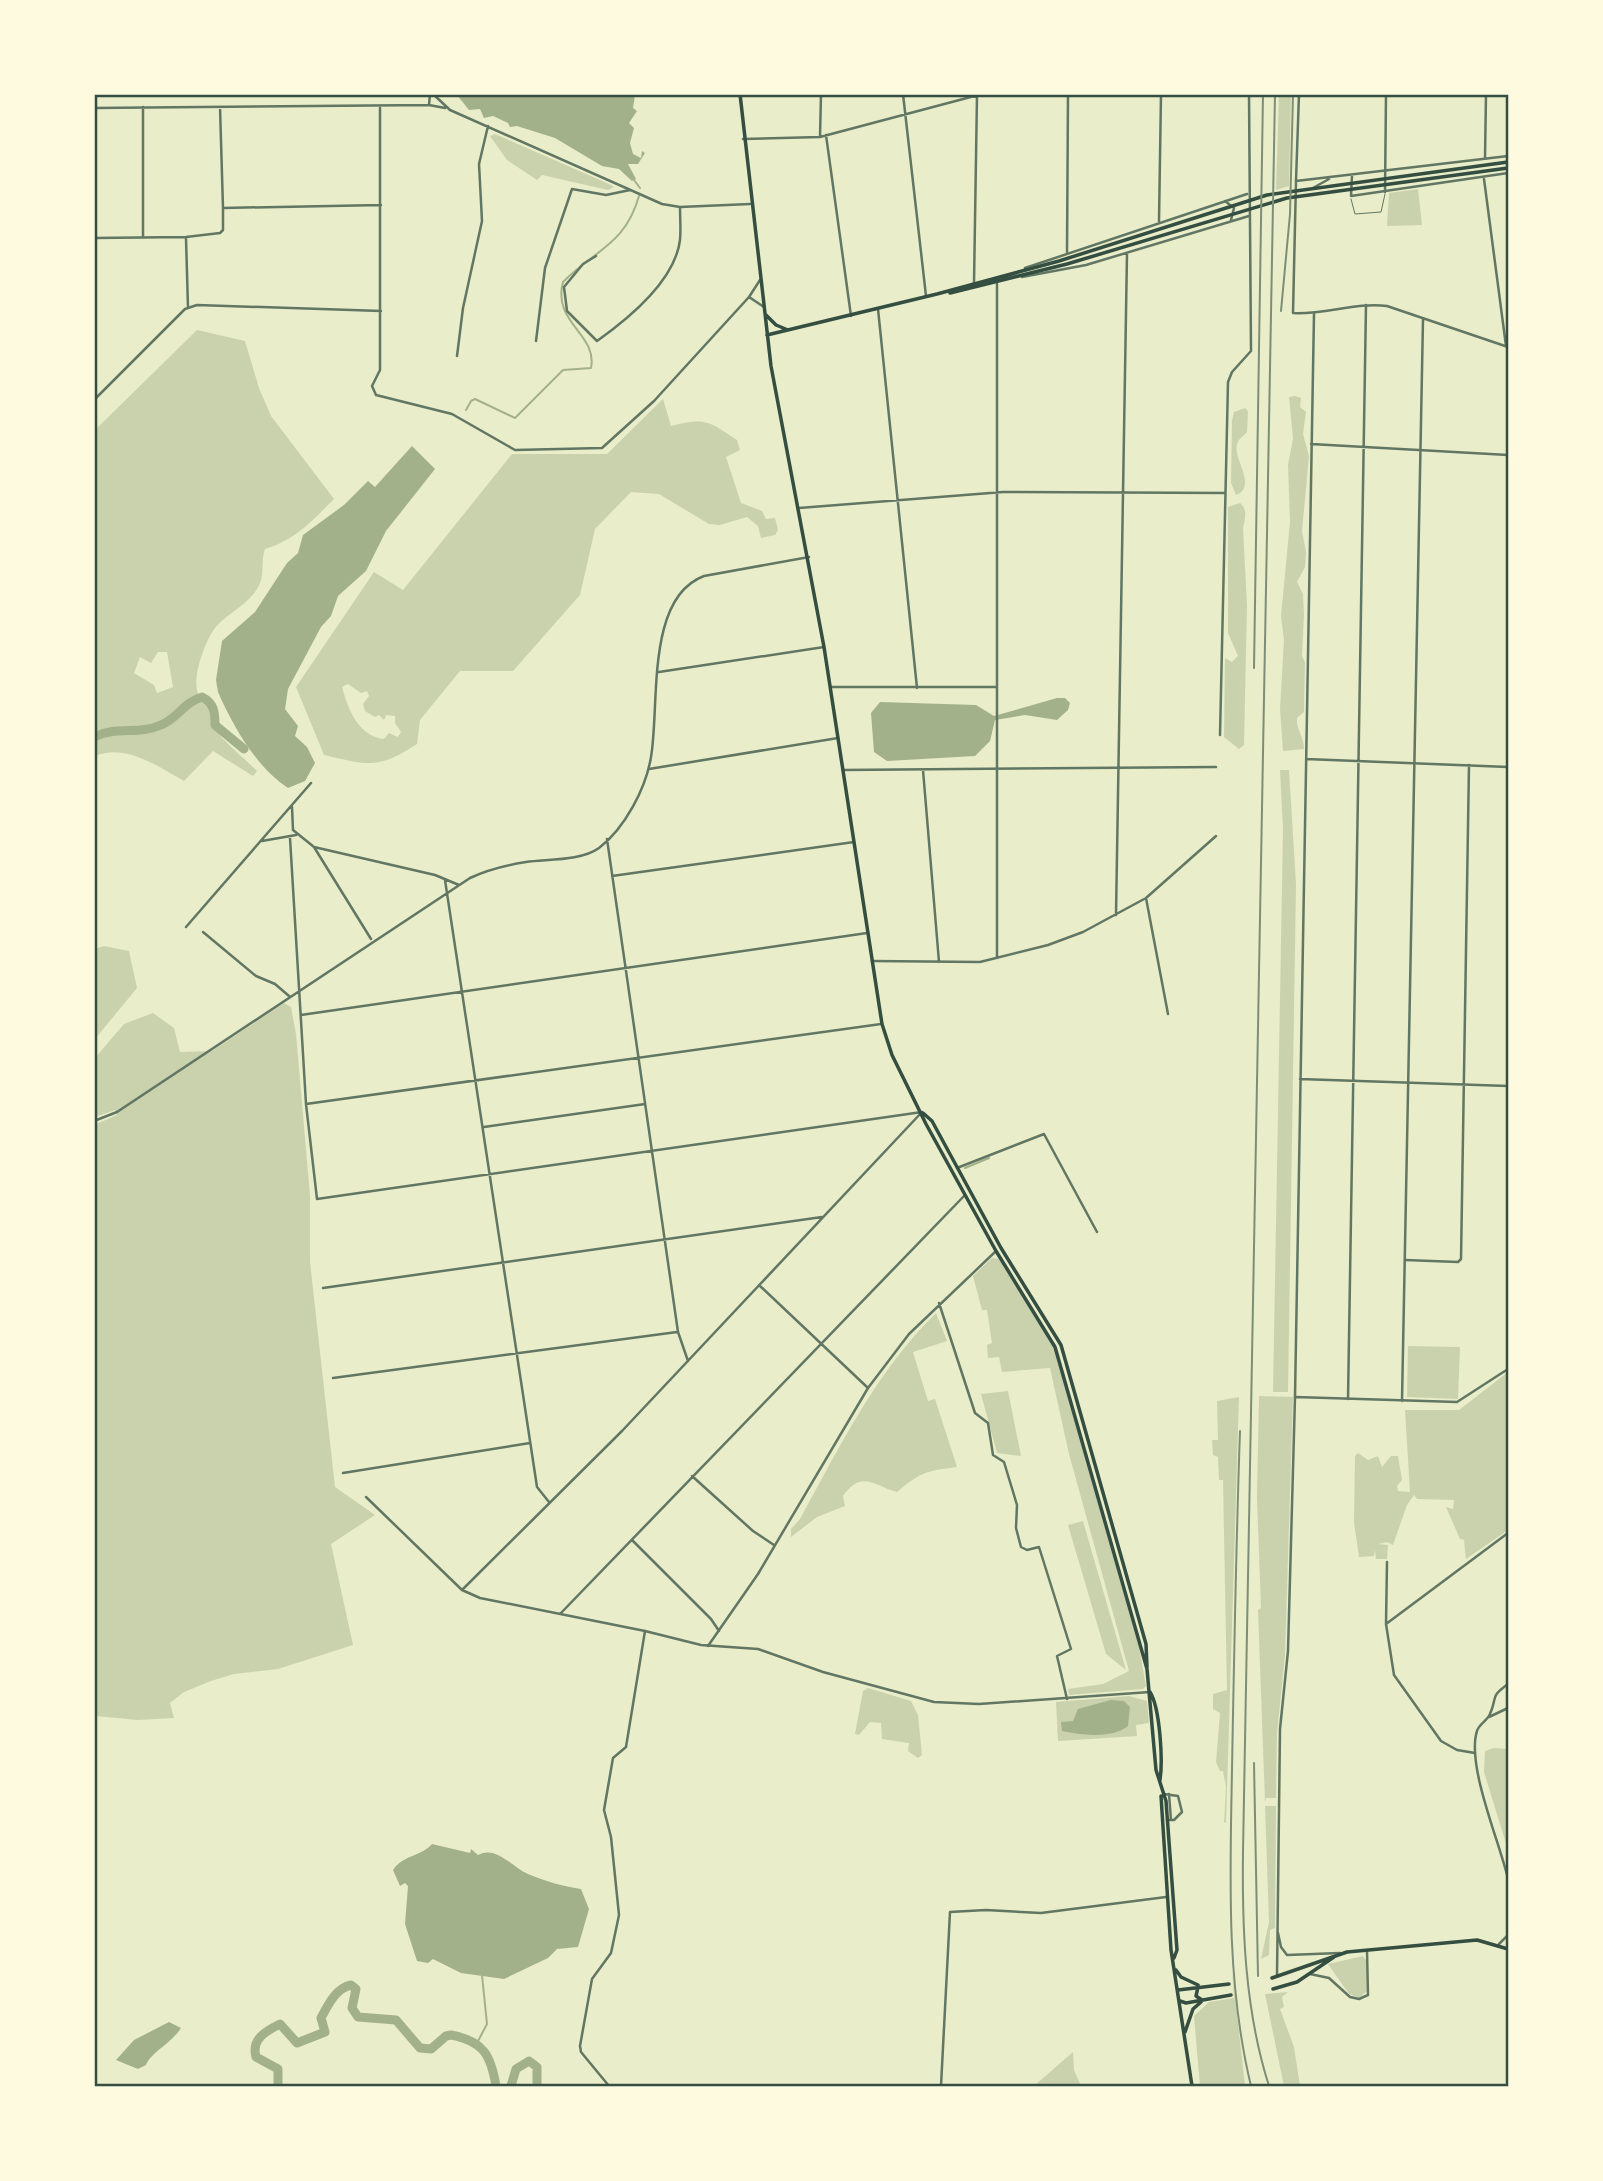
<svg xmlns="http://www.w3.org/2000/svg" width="1603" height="2181" viewBox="0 0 1603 2181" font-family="Overpass,sans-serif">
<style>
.green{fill:#cad2ad;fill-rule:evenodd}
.water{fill:#a3b18a}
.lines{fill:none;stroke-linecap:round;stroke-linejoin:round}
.stream{stroke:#a3b18a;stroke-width:2}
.river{stroke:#a3b18a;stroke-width:9}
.service{stroke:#617663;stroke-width:1}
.minor{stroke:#617663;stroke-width:2.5}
.tertiary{stroke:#617663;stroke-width:2.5}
.secondary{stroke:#344e41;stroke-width:3.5}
.rail{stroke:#7c8e77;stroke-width:2}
.neatline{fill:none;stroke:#344e41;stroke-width:2.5}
</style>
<rect width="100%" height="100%" fill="#e9edc9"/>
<!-- green -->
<path class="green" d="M1279 95H1291L1289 186 1276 190Z
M495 134 609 184 614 187 608 190 542 175 537 180 507 160 490 136Z
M1418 189 1422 225 1387 226 1389 193Z
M197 330 245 341 259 388 271 416 334 499C312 521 295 540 265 549 260 563 266 576 257 589 244 609 222 615 211 634 203 648 191 681 199 696 201 701 207 703 209 708 211 715 211 723 215 729 226 744 244 758 257 771L253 776 213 751 184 781C157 766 126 743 95 756L94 431ZM158 652H167L173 687 157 693 154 685 134 673 140 657 151 663Z
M1295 396 1301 398 1300 407 1306 412 1303 434 1309 456 1302 531 1306 552 1305 567 1297 582 1303 594 1304 614 1302 656 1305 662 1304 712 1297 718C1296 730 1304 736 1304 749L1283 751 1280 709 1284 640 1281 616 1290 522 1288 465 1293 439 1289 397Z
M663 399 671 426C705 417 709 421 737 440L740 450 726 457 741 503 762 511 766 519 775 518 778 530 775 535 761 538 758 526 747 517 720 525 709 524 659 494 631 492 595 529 580 595 513 671H460L420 720 417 744C377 770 368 765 324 755L296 687 374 572 403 590 512 454H607ZM348 684 361 693 367 691 369 696 363 704 365 711 375 717 379 715 384 720 386 715 395 716V723L401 732 398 737 389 733 384 739C358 736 348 709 342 687Z
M1245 408 1248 411 1247 432C1245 435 1241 437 1239 440 1228 456 1260 485 1236 495L1231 483 1232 421 1234 412Z
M1240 503C1248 509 1245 519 1243 528L1247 605 1244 745 1239 749 1224 737 1225 658 1232 662 1238 656 1228 633V507Z
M1280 770H1289L1296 884 1288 1392H1273L1283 829Z
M104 946 129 951 137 988 95 1039V949Z
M284 1003 291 1007 296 1034 310 1196V1262L335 1487 375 1515 331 1544 353 1645 278 1669 234 1674 211 1681 184 1692 170 1703 174 1718 138 1720 95 1716 94 1125 117 1115 115 1110 95 1117V1058L124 1024 153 1013 174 1028 180 1052 212 1051Z
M992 1258 999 1259 1054 1347 1139 1647 1146 1686 1143 1689 1069 1695 1068 1689 1103 1684 1129 1671 1069 1454 1050 1368 1002 1372 999 1357 988 1358 987 1345 992 1343 987 1310H982L973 1276Z
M936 1313 947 1341 913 1352 928 1401 935 1399 957 1467C926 1471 921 1472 897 1492 874 1486 862 1469 843 1496L845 1506 817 1517 791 1537V1529L800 1519C840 1446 876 1372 936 1313Z
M1408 1346 1460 1347 1458 1399 1407 1397Z
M1508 1372V1530L1466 1559 1464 1540 1460 1539 1446 1507 1453 1509 1454 1500 1417 1499 1414 1495 1407 1505 1393 1545 1387 1542 1378 1544 1388 1545 1387 1559H1376L1375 1550 1374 1556 1359 1557 1354 1522 1355 1456 1358 1453 1368 1460 1378 1456 1382 1467 1391 1456H1398L1402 1480 1397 1486 1398 1491 1410 1492 1405 1410H1459Z
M1008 1391 1021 1456 997 1453 981 1394Z
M1259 1396 1293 1397 1285 1656 1277 1733 1276 1798H1266L1265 1802 1258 1610 1261 1608 1257 1498Z
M1239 1397 1226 1822 1224 1823 1226 1787 1223 1771H1220L1216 1762 1220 1713 1213 1709V1694L1227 1690 1223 1480H1219L1218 1457 1213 1455 1212 1440H1218L1217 1401Z
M1083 1521 1126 1670 1106 1654 1068 1525Z
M868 1688 911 1701 918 1715 922 1755 918 1758 908 1751 909 1743 882 1739 881 1723 870 1722 859 1735 855 1734 863 1691Z
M1129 1696 1147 1701 1149 1723 1136 1725 1137 1736 1058 1741 1056 1702Z
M1494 1748 1508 1749V1850L1484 1772 1485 1751Z
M1265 1806H1276L1275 1928 1270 1930 1269 1955 1261 1959 1269 1922Z
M1363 1956 1366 1960 1367 1991 1359 1998 1349 1994 1328 1964Z
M1232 1969 1245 2086H1200L1194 2016 1209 2002 1234 1998Z
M1288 1992 1282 1997 1284 2007 1280 2009 1294 2047 1300 2086H1284L1265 1994Z
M1073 2052 1074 2070 1081 2086H1034Z"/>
<!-- water -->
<path class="water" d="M457 95H635L633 108 637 111 629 123 634 128 630 143 633 154 641 158 642 151 645 153 638 164H628L636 179 632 181 619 169 602 166 555 138 517 126 510 127 508 123 493 116 484 118 480 109 469 110Z
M412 446 435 469 386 531 366 571 338 596 331 616 321 627 288 689 285 709 298 726 295 736 307 747 315 763 305 781 288 788C256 767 233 726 218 692L216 680 222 641 255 612 287 563 298 553 303 535 344 505 368 481 375 487Z
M1057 698H1065L1070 703 1068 710 1057 720 1025 715 995 720 990 741 975 756 887 761 874 752 871 713 880 702 976 705 994 716Z
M1111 1700 1124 1701 1130 1707 1128 1726C1112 1739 1082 1735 1062 1731L1061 1722 1073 1721 1078 1709Z
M432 1844 470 1853 471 1849 478 1855C496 1845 512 1867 528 1874 544 1881 566 1887 581 1889L589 1909 578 1947 557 1949 548 1958 504 1979 461 1973 433 1959 428 1963 417 1961 405 1924 408 1886 405 1883 400 1886 393 1870C403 1855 422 1856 432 1844Z
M169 2022 181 2028C172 2043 151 2052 146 2065L138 2069 116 2060 134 2040Z"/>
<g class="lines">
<!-- stream -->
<path class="stream" d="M634 180 640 188
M466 410 471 401 475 399 515 418 563 370 591 368C598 334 552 323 563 282 596 249 625 245 639 196
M965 1168 989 1158
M476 2045 487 2024 482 1975"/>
<!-- river -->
<path class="river" d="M94 737C116 726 139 735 161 725 178 718 184 702 202 697 214 703 215 712 215 725L244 749
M278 2086V2069L256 2057C251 2039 266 2031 280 2024L297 2043 325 2032 321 2018C328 2005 336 1988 351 1985L356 1989 352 2008 358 2017 396 2020 420 2048 431 2049 446 2036 451 2035C484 2041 491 2056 496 2086
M511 2086 516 2069 529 2061 537 2067V2086"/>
<!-- service -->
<path class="service" d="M1351 199 1355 214 1381 212 1385 194"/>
<!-- minor -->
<path class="minor" d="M433 94 450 110 662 204 680 207 750 204
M903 94 926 296
M429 105 430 94
M220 107 223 208
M94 108 429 105 445 108
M380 108V370L372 386 376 395 452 414 515 450 602 448 654 401 749 297 760 280
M826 135 851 316
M820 137 821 94
M743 139 820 137 982 94
M1485 158 1486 94
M1296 181 1299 94
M1385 192 1386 94
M1225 201 1234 208 1231 220
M1159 221 1161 94
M143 237V107
M94 238 186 237 220 233 223 230V208L381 205
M186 238 188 308
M1067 252 1068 94
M596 256 583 264 564 287 567 311 597 341C628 319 675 281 680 240 681 229 680 218 680 207
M1025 268 1247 194
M1022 277 1086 265 1249 216
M974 284 977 95
M749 297 764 307
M878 309 917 688
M536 341 545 268 572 189 606 195 630 190
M457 356 463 308 482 221 479 164 488 126
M94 400 185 309 197 305 381 311
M1311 444 1508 455
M799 508 1003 492 1225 493
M659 672 824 647
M831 687H997
M1220 735 1228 382 1232 372 1251 351 1249 94
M1306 759 1508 767
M649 769 838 738
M843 770 1216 767
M923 770 939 962
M292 807 293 830 314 847 435 875 459 885
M290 838 306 1104 317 1199 922 1112
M607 839 678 1332 688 1361
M262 841 296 835
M314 847 371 939
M612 876 854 842
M445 880 537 1487 549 1502
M1146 898 1168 1014
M1116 915 1127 253
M186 927 311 783
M203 932 256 976 275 984 289 996
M997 958V284
M872 961 980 962 1048 945 1083 932 1146 898 1216 836
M301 1015 867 933
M1300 1079 1508 1086
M306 1104 881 1024
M94 1121 117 1112 470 878C487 870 507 865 526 862 548 859 581 861 599 848 625 828 646 788 651 757 660 706 645 598 704 576L809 557
M484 1127 645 1104
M957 1168 1044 1134 1097 1232
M1405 1260 1458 1262 1461 1259 1469 765
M759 1285 868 1388
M323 1288 822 1217
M939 1303 975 1413 988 1423 993 1455 1004 1462 1017 1505 1016 1528 1021 1547 1027 1550 1039 1547 1071 1649 1057 1656 1067 1699
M333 1378 677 1332
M1295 1397 1314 314
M1348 1399 1366 305
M343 1473 530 1443
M692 1476 753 1531 774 1545
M366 1497 462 1590 480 1598 645 1631
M632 1540 711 1619 719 1631
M1387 1562 1386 1624 1394 1675 1441 1741 1457 1750 1475 1753
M462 1590 622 1431 922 1112
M560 1614 965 1195
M1386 1624 1508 1533
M708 1646 758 1574 868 1388 909 1334 995 1252
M1489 1717 1508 1708
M1164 1794 1178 1796 1182 1812 1174 1820H1167
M1169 1794 1171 1820"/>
<!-- tertiary -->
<path class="tertiary" d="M1508 156 1296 181 1293 313C1324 315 1356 302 1387 306L1508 347
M1352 176 1351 196 1508 173
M1484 179 1506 346
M1313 188 1329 179
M1402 1401 1423 319
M1508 1684C1489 1698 1498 1696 1490 1714 1487 1721 1479 1724 1477 1731 1466 1765 1500 1843 1508 1879
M1278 1933 1281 1947 1287 1955 1340 1953
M1499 1944 1508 1935
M1310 1974 1329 1978 1350 1997 1359 1999 1368 1995 1367 1951
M1277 1975 1280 1729 1288 1651 1295 1397 1457 1402 1508 1369
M609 2086 581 2052 580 2046 592 1979 611 1953 619 1915 611 1837 604 1810 613 1758 626 1747 645 1631 701 1645 758 1649 823 1672 934 1702 979 1704 1150 1692
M941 2086 950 1912 986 1910 1041 1913 1166 1897"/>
<!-- secondary -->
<path class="secondary" d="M740 94 771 366 824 647 882 1024 892 1055 926 1124 996 1251 1055 1347 1147 1669 1156 1770 1166 1801 1177 1950 1174 1958
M950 293 1067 264 1287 198 1508 168
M766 315 776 325 788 330
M767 335 937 294 1059 261 1267 195 1508 162
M923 1113 932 1121 1001 1248 1061 1345 1146 1644 1147 1667
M1150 1692C1160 1708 1163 1760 1160 1780
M1161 1796 1171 1950 1192 2086
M1176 1970 1181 1977 1198 1985
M1272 1978 1347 1952 1477 1940 1508 1949
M1198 1987 1196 1996 1202 2000
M1273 1989 1297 1982 1334 1957
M1178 1990 1229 1984
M1180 2001 1186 2003 1231 1995
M1185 2032 1193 2009 1201 2002"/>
<!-- rail -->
<path class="rail" d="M1281 311 1290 214 1293 94
M1254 668 1263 94
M1240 1431C1236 1544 1234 1657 1232 1770 1230 1876 1226 1983 1251 2086
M1254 1763 1258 1976
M1269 2086C1245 2011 1242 1930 1243 1852L1275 94"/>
</g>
<!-- border -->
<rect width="1603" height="2181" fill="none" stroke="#fefae0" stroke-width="192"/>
<rect x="96" y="96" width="1411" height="1989" class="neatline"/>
</svg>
